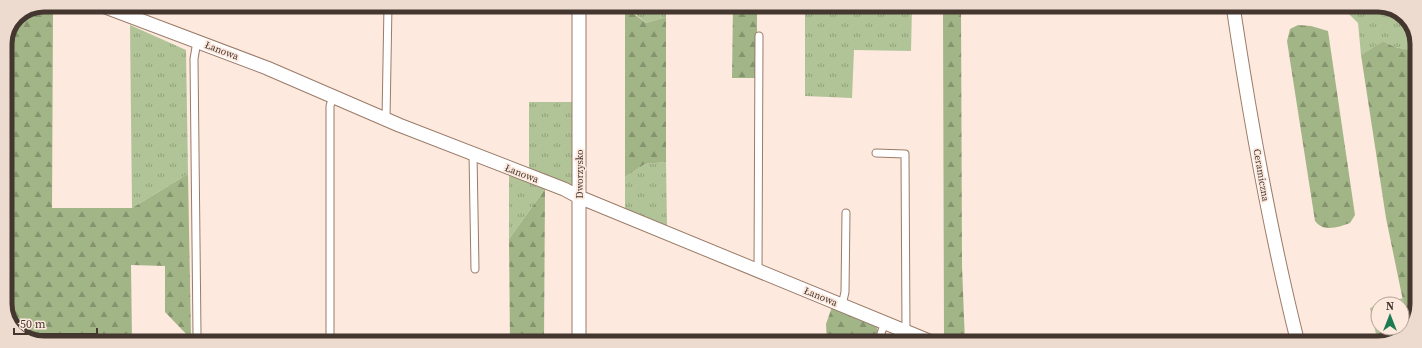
<svg xmlns="http://www.w3.org/2000/svg" width="1422" height="348" viewBox="0 0 1422 348" font-family="'Source Serif 4',serif">
<style>
.grass{fill:url(#grass-tufts)}
.forest{fill:url(#forest-firs)}
.garden{fill:#b1c498}
.lines{fill:none;stroke-linecap:round;stroke-linejoin:round}
.lane-casing{stroke:#9a7b69;stroke-width:9}
.street-casing{stroke:#9a7b69;stroke-width:15}
.path{stroke:#ae9d93;stroke-width:2;stroke-dasharray:1 3;stroke-linecap:butt}
.lane{stroke:#fff;stroke-width:7}
.street{stroke:#fff;stroke-width:13}
.labels{text-anchor:middle;stroke-width:3.5;stroke-linejoin:round;paint-order:stroke}
.street-label{font-size:10px;fill:#44372f;stroke:#fde9dd}
.rim{fill:none;stroke:#44372f;stroke-width:5}
</style>
<defs>
<pattern id="grass-tufts" width="24" height="20" patternUnits="userSpaceOnUse"><rect width="24" height="20" fill="#b1c498"/><path d="M3 7l-1-3M5 7V3M7 7l1-3M15 17l-1-3M17 17v-4M19 17l1-3" fill="none" stroke="#92a07c"/></pattern>
<pattern id="forest-firs" width="22" height="20" patternUnits="userSpaceOnUse"><rect width="22" height="20" fill="#a1b586"/><path d="M5 1l3.5 6h-7zM16 11l3.5 6h-7z" fill="#85946e"/></pattern>
</defs>
<rect width="100%" height="100%" fill="#fde9dd"/>
<!-- grass -->
<path class="grass" d="M625 5H666V17L646 23Z
M805 5 912 6 911 51 854 50 852 98 805 96Z
M1389 8 1407 18 1410 50 1395 47 1383 41 1361 55 1358 23 1344 9 1367 13Z
M130 25 186 50 188 174 132 208Z
M529 102H575L574 181 571 186 529 171Z
M666 162 667 226 625 210V177L645 164Z
M509 174 545 189 509 239Z"/>
<!-- forest -->
<path class="forest" d="M44 5H52L53 10 52 208H132L188 174 191 339 165 312V266L131 265 132 342H36L15 330 5 309V44L17 16Z
M733 5H757V78H732Z
M943 6H961L962 266 965 343H956L944 338Z
M1343 6H1386L1389 8 1367 13 1344 9Z
M625 7 646 23 666 17V162L645 164 625 177Z
M1298 25 1311 26 1328 31 1355 215 1350 223C1338 227 1324 233 1315 221L1287 41 1290 29Z
M1383 41 1395 47 1410 50 1417 89 1416 312 1408 325 1386 218 1361 55Z
M545 189 544 342H510L509 239Z
M832 307 877 325 878 343H827L826 324Z"/>
<!-- garden -->
<path class="garden" d="M1403 298 1408 325 1403 333 1378 343 1370 308 1378 305V328H1402V304H1383Z"/>
<g class="lines">
<defs>
<path id="lane" d="M386 119 388 5
M876 153 905 154 906 331
M473 154 475 269
M758 271 759 36
M842 305 845 292 846 213
M197 333 194 59 197 41
M330 342V106L333 96
M883 343 881 333 885 323"/>
<path id="street" d="M100 5 267 68 399 125 564 189 579 197 934 343
M1233 6C1250 119 1270 232 1298 343
M579 343V5"/>
</defs>
<!-- lane casing -->
<use href="#lane" class="lane-casing"/>
<!-- street casing -->
<use href="#street" class="street-casing"/>
<!-- path -->
<path class="path" d="M158 5V14"/>
<!-- lane -->
<use href="#lane" class="lane"/>
<!-- street -->
<use href="#street" class="street"/>
</g>
<g class="labels">
<!-- street labels -->
<g class="street-label">
<text transform="translate(222 50) rotate(21)" y="4">Łanowa</text>
<text transform="translate(522 173) rotate(21)" y="4">Łanowa</text>
<text transform="translate(579 174) rotate(-90)" y="4">Dworzysko</text>
<text transform="translate(1262 175) rotate(80)" y="4">Ceramiczna</text>
<text transform="translate(821 296) rotate(22)" y="4">Łanowa</text>
</g>
</g>
<!-- crop -->
<path d="M0 0H1422V348H0ZM44 12H1378A32 32 0 0 1 1410 44V304A32 32 0 0 1 1378 336H44A32 32 0 0 1 12 304V44A32 32 0 0 1 44 12Z" fill="#eedbcf" fill-rule="evenodd"/>
<path class="rim" d="M44 12H1378A32 32 0 0 1 1410 44V304A32 32 0 0 1 1378 336H44A32 32 0 0 1 12 304V44A32 32 0 0 1 44 12Z"/>
<!-- north arrow -->
<g transform="translate(1390 316)"><circle r="19" fill="#fde9dd" stroke="#b3a297"/>
<path d="M0-3L7 15L0 10L-7 15Z" fill="#1c7b51"/>
<text y="-6" font-size="11" font-weight="bold" text-anchor="middle" fill="#44372f">N</text>
</g>
<!-- scale -->
<path d="M14 328v6h83v-6" fill="none" stroke="#44372f" stroke-width="2"/>
<text x="20" y="328" font-size="12" fill="#44372f" stroke="#fde9dd" stroke-width="3" paint-order="stroke">50 m</text>
</svg>
